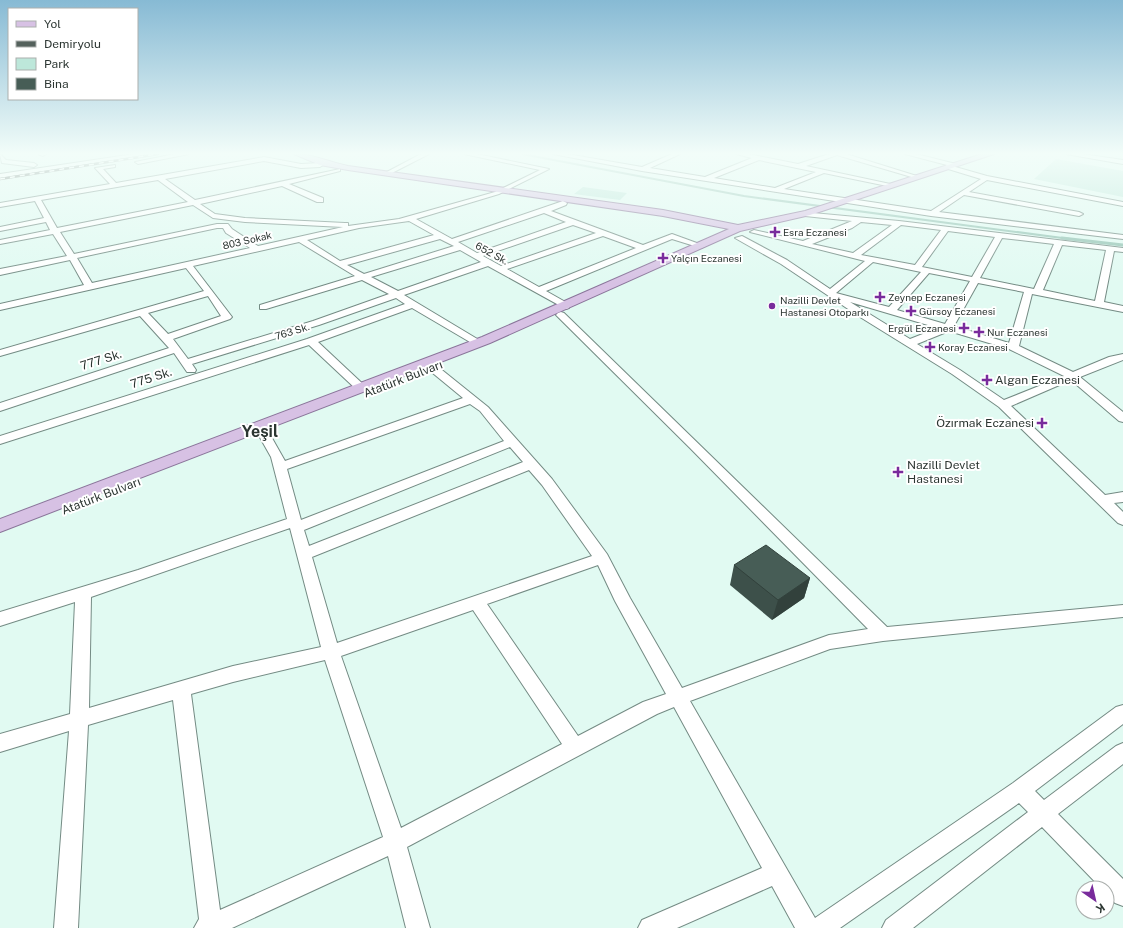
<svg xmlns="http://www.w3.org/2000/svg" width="1123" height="928" viewBox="0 0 1123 928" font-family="'Public Sans',sans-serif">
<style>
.green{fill:#bde7da}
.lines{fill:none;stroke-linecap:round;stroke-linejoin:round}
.stream-far1{stroke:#95c4b5;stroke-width:2}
.stream{stroke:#95c4b5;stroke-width:3}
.minor-casing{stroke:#748b84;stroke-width:2}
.major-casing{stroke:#8a759a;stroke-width:2}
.minor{fill:#fff;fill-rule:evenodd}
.major{fill:#d7c1e4;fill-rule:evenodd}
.rail-casing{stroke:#54615c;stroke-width:2.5}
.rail{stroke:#fff;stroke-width:1.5;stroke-dasharray:5;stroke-linecap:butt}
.wall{fill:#3d504a}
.shaded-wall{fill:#32413c}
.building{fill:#475d56;stroke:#32413c}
.poi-dot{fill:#792b9c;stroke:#fff;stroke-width:1.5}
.labels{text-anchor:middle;stroke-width:4;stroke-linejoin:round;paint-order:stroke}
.far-poi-label{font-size:10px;fill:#2c3632;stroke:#fff;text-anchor:start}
.far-street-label{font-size:10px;fill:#2c3632;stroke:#fff}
.street-label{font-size:12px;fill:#2c3632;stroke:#fff}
.poi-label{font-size:12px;fill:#2c3632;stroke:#fff;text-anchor:start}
.district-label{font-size:16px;font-weight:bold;fill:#2c3632;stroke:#fff}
</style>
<rect width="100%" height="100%" fill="#e1faf2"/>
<!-- green -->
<path class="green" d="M1056 159 1123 171V197L1034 179Z
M583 187 627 193 620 200 574 194Z"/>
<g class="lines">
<!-- stream-far1 -->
<path class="stream-far1" d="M522 154 744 196 1070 239"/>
<!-- stream -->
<path class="stream" d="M1062 238 1123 245"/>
<defs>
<path id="minor" d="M0 154 6 160 34 163 37 165 34 167 2 163Z
M38 154H46L43 156Z
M134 154H150L0 178V174Z
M175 154H189L138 164 135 162Z
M421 154H429L388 175 383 174Z
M464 154H477L549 169 499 194 416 219 452 239 563 201 567 203 566 205 551 211 643 245 672 234 705 246 701 248 672 239 546 291 569 304V308L566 309 488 266 404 295 484 343 483 345H475L412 308 318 342 365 386 367 388 365 390H357L309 345 0 444V436L307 339 405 304 396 298 319 325 192 364 196 370 195 372H187L174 353 0 411V403L169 348 140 316 0 356V350L204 291 186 268 0 310V304L84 285 70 260 0 275V269L67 256 53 234 0 244V240L50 230 46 222 0 231V227L44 218 35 201 0 207V203L110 184 95 168 115 165V167L103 169 116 183 264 157 301 164 320 163 323 165 320 167 301 168 264 161 165 179 195 200 340 169V171L289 184 323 198V202H317L282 186 200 204 215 214 245 218 345 223H348V226L399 219 495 192 540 170ZM158 180 188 202 57 228 41 200ZM193 205 213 218 245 222 343 227 258 246 232 229 228 224H217L74 254 60 232ZM544 213 566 222 477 253 458 242ZM409 221 434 235 340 261 307 240 359 228ZM573 225 596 233 501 266 483 256ZM217 228H223L226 233 250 248 92 283 77 258ZM603 236 636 248 539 287 507 269ZM440 239 454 246 364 274 347 265ZM299 242 355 276 260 305V309H266L362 280 389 294 313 321 188 359 173 339 230 319 232 317 193 266ZM460 250 481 262 398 291 371 277ZM208 296 221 316 168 334 148 313Z
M553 154H567L642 167 672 154H680L650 168 705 177 752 158 736 154H748L798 164 829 154H846L920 177 915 178 837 155 806 166 895 185 892 187 824 173 784 189 931 211 981 179 945 168 944 167 947 165 905 154H916L956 164V166H952L987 176 1123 202V206L987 180 969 192 1079 212 1083 214 1079 216 964 195 939 212 1123 235V239L931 216 642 171ZM759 160 816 172 775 188 714 178Z
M1066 154H1082L1123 160V164Z
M802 212 899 221 1123 248V252L1114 251 1104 302 1123 306V312L1032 294 1019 346 1073 372 1109 357 1123 354V360L1080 377 1123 412V422L1119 421 1071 380 1011 406 1105 495 1123 492V502L1114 503 1123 512V525L1118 523 999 407 952 374 860 317 781 264 735 238 742 236 787 260 830 289 865 261 750 232 754 230 803 241 852 221 805 216H802ZM861 222 892 225 853 253 812 244 852 228ZM901 225 941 230 915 265 861 255ZM948 231 995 237 972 277 922 267ZM1002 238 1054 244 1034 289 980 278ZM1062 245 1106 250 1095 301 1043 290ZM873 262 921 272 889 307 836 293ZM929 273 970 281 945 324 897 310ZM978 283 1024 292 1009 343 954 326ZM850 302 938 328 910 339ZM949 331 1009 349 1064 376 1004 400 960 370 917 344Z
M561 312 564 313 887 627 1123 605V617L883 641 830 649 690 701 815 918 1013 783 1116 707 1123 705V724L1035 791 1044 800 1116 746 1123 743V764L1058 814 1123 879V906L1115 903 1107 895V888H1101L1042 827 913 928H882L886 920 1028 812 1019 803 840 928H795L772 886 677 928H638L642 920 762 868 674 707 657 714 407 847 430 928H406L388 856 232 928H194L199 919 173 700 88 725 78 928H54L69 731 0 752V734L70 714 75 602 0 626V612L138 570 287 519 271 457 258 434 260 431H268L285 461 463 398 429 370 428 368 429 366H437L488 407 552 479 607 554 630 598 682 688 829 635 868 629 690 448 558 317 556 315 558 313ZM470 404 480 411 504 441 301 520 287 469ZM510 447 523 462 309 546 304 530ZM529 470 542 485 592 556 337 643 312 557ZM290 528 321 647 233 666 89 708 91 597ZM598 565 615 601 666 694 643 702 578 736 487 604ZM473 610 562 744 401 828 341 656ZM325 660 383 837 220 910 191 694 233 682Z"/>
<path id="major" d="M294 154C312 154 330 162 348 166L663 210 738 225 805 211 982 154H994L810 215 740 231 490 343 0 532V519L482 337 729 229 663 216 348 170 320 165Z"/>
</defs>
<!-- minor casing -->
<use href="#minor" class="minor-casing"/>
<!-- major casing -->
<use href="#major" class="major-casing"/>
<!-- minor -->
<use href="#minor" class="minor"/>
<!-- major -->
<use href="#major" class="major"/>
<defs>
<path id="rail" d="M0 179 158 154"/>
</defs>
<!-- rail casing -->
<use href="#rail" class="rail-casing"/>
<!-- rail -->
<use href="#rail" class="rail"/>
</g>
<!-- wall -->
<path class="wall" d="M734 565 810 578 804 598 772 620 730 585Z"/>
<!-- shaded-wall -->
<path class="shaded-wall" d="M810 578 804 598 772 620 778 600Z"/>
<!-- building -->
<path class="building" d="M766 545 810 578 778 600 734 565Z"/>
<!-- sky -->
<linearGradient id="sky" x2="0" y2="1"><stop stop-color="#87bad4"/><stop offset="0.54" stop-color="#f2fdf9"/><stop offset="1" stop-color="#f2fdf9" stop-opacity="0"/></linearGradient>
<rect width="1123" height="284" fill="url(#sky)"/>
<!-- markers -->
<g class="poi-dot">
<path d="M773 226h4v4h4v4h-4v4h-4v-4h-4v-4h4z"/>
<path d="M661 252h4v4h4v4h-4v4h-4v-4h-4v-4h4z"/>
<path d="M878 291h4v4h4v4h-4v4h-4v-4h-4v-4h4z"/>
<circle cx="772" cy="306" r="4"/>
<path d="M909 305h4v4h4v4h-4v4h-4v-4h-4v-4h4z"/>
<path d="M962 322h4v4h4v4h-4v4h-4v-4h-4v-4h4z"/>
<path d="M977 326h4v4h4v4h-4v4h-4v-4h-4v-4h4z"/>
<path d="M928 341h4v4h4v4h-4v4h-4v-4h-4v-4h4z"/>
<path d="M985 374h4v4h4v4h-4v4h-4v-4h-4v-4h4z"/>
<path d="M1040 417h4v4h4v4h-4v4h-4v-4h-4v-4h4z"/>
<path d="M896 466h4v4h4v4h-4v4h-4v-4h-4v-4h4z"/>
</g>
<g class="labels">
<!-- far-poi labels -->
<g class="far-poi-label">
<text x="783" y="236">Esra Eczanesi</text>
<text x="671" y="262">Yalçın Eczanesi</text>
<text x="888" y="301">Zeynep Eczanesi</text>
<text x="780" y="304">Nazilli Devlet<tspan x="780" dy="12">Hastanesi Otoparkı</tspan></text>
<text x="919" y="315">Gürsoy Eczanesi</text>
<text x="956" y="332" text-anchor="end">Ergül Eczanesi</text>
<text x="987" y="336">Nur Eczanesi</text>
<text x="938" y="351">Koray Eczanesi</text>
</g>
<!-- far-street labels -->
<g class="far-street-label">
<text transform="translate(247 240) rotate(-13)" y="4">803 Sokak</text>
<text transform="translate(492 253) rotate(29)" y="4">652 Sk.</text>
<text transform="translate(292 331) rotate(-17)" y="4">763 Sk.</text>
</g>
<!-- street labels -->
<g class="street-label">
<text transform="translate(101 360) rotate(-18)" y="4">777 Sk.</text>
<text transform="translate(151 378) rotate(-18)" y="4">775 Sk.</text>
<text transform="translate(403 379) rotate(-21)" y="4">Atatürk Bulvarı</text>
<text transform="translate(101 496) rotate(-21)" y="4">Atatürk Bulvarı</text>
</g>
<!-- poi labels -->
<g class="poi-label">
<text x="995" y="384">Algan Eczanesi</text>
<text x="1034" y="427" text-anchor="end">Özırmak Eczanesi</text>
<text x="907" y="469">Nazilli Devlet<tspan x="907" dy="14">Hastanesi</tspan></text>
</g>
<!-- district labels -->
<g class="district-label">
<text x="260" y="437">Yeşil</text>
</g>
</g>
<!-- legend -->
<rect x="8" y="8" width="130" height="92" fill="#ffffff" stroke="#abafad"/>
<rect x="16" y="21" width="20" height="6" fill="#d7c1e4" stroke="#abafad"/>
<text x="44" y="28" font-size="12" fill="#2c3632">Yol</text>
<rect x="16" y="41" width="20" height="6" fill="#54615c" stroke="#abafad"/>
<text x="44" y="48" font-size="12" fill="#2c3632">Demiryolu</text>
<rect x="16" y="58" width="20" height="12" fill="#bde7da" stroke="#abafad"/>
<text x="44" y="68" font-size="12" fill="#2c3632">Park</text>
<rect x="16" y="78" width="20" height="12" fill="#475d56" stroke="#abafad"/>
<text x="44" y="88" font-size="12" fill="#2c3632">Bina</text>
<!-- north arrow -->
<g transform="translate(1095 900) rotate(146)"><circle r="19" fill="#ffffff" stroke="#abafad"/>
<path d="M0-3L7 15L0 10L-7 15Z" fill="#792b9c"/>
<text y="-6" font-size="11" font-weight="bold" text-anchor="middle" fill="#2c3632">K</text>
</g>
</svg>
